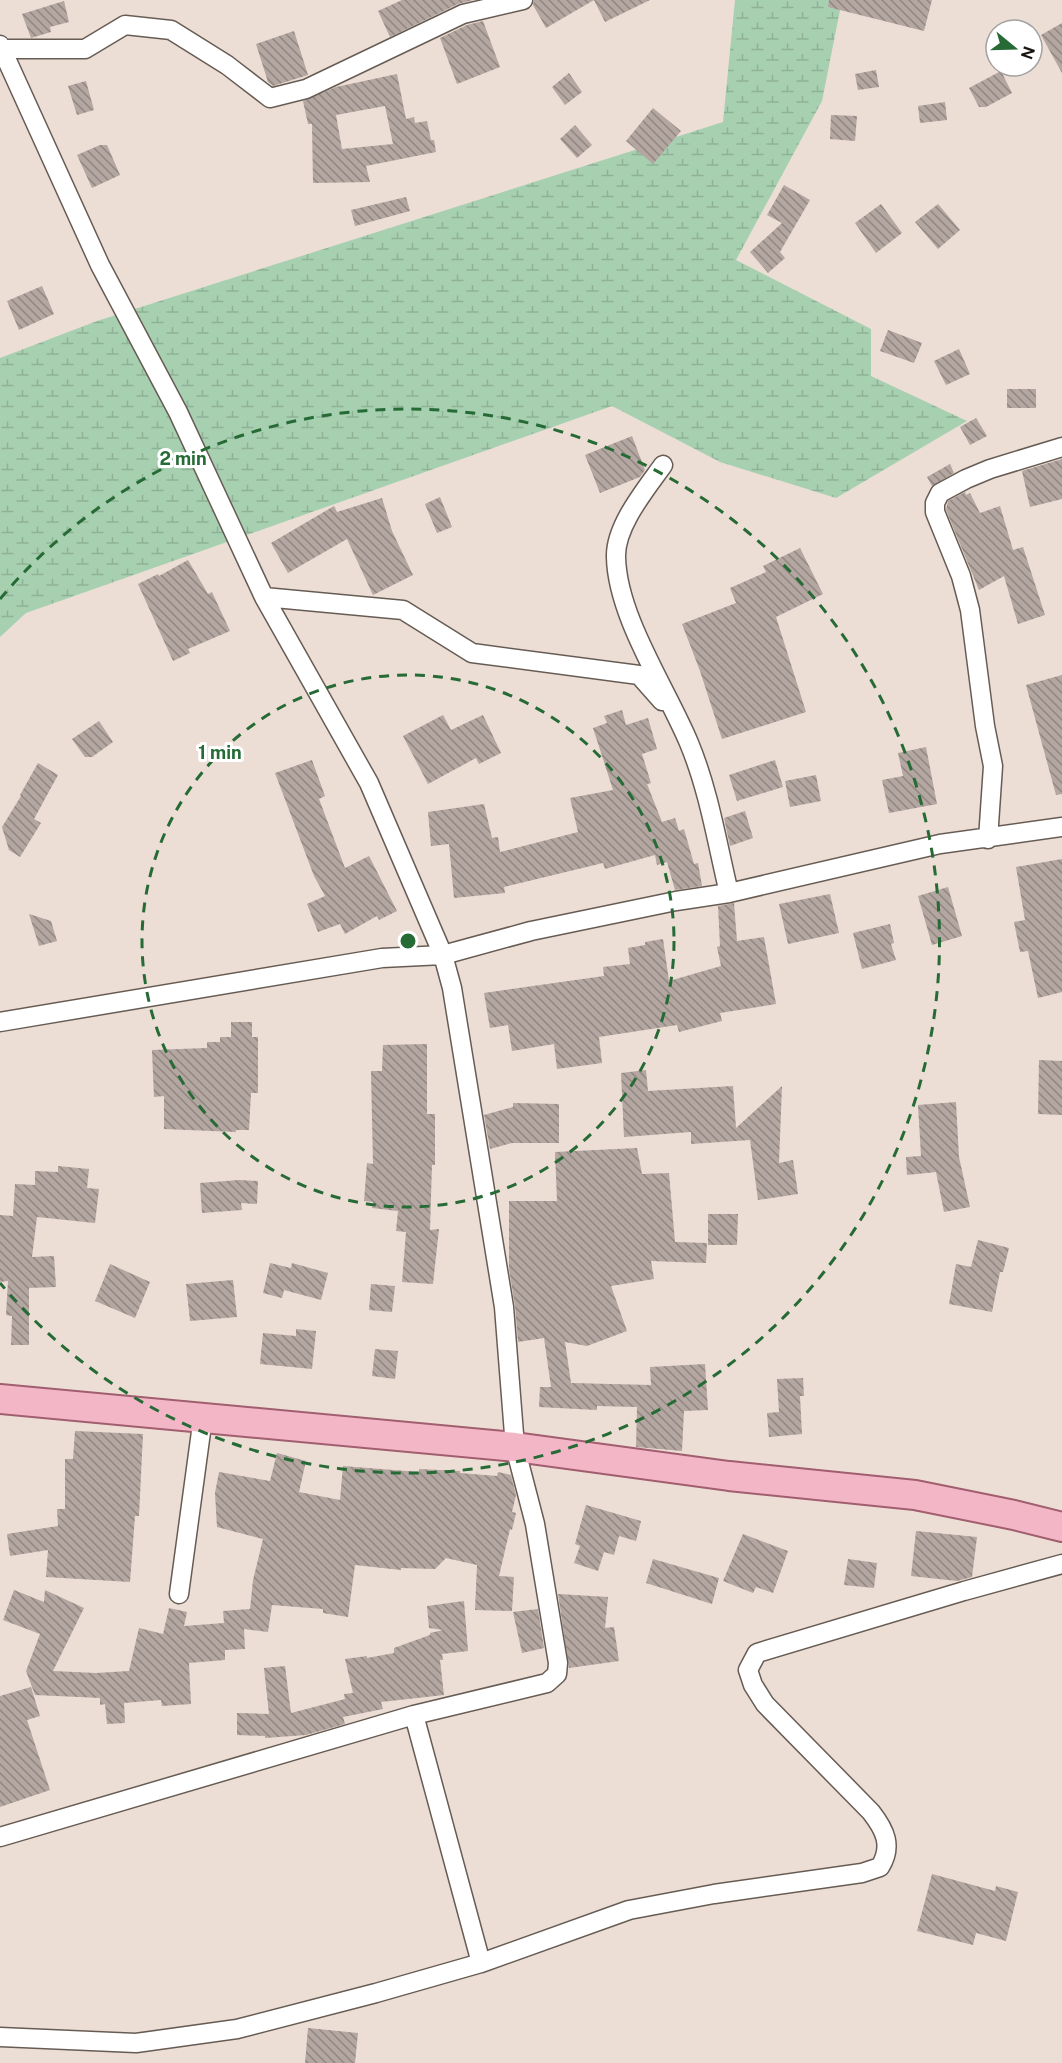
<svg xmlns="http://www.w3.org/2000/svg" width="1062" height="2063" viewBox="0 0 1062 2063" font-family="'Public Sans',sans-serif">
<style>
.wetland{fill:url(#wetland-marsh)}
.building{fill:url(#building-back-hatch);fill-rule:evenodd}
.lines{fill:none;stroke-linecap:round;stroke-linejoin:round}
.minor-casing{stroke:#675c54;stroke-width:21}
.primary-casing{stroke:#a15e6f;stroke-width:32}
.minor{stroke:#fff;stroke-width:18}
.primary{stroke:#f3b6c7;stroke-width:28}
.ring{fill:none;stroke:#266b36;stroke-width:3;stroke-dasharray:10 8}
.centre{fill:#266b36;stroke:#fff;stroke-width:3}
.ring-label{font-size:18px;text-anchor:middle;font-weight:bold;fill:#266b36;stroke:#fff;stroke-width:6;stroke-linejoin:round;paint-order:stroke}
</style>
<defs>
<pattern id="wetland-marsh" width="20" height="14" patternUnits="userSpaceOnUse" patternTransform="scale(1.5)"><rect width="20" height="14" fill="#a7d0b1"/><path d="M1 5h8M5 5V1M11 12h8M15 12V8" fill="none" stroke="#8fb297"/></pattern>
<pattern id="building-back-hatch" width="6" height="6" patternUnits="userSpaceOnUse" patternTransform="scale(1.5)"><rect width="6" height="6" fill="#b4a6a0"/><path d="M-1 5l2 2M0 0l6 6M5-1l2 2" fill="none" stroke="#918681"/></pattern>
</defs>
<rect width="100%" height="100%" fill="#ecded5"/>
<!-- wetland -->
<path class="wetland" d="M735 0H842L822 101 736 260 871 329V376L967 421 836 498 720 462 612 406 26 613 0 637V358L97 321 723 122Z"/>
<!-- building -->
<path class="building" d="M402 0H473L458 4 390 37 378 11Z
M534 0H594L546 28 533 5Z
M594 0H650L605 22Z
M829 0H932L924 31 828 7Z
M64 1 69 22 50 27 51 32 31 38 22 14Z
M483 21 500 67 457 84 440 38 467 25Z
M1062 23V73L1041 35Z
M294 31 308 75 273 86 268 82 256 44Z
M876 70 879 87 858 90 855 74Z
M1001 71 1012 93 986 107H979L969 88Z
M569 73 582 92 565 105 552 87Z
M397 74 406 119 414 117 415 123 427 121 431 140H434L436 152 366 166 370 182 313 183 312 124H308L303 101 336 87ZM385 106 393 144 342 149 336 115Z
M86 81 94 110 77 115 68 86Z
M945 102 947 120 920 123 918 106Z
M653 108 681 131 653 164 626 141Z
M831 115 857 116 855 141 830 139Z
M575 125 592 145 577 158 560 139Z
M100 145H107L120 175 92 188 77 155Z
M784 185 810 200 780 252 785 258 768 273 750 252 782 223 767 215Z
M406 197 410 211 355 226 351 210Z
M881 204 902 233 876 253 855 223Z
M938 204 960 230 938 249 915 222Z
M42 286 54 314 19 330 7 301Z
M888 330 922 343 914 363 880 351Z
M959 349 970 374 946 385 934 361Z
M1007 389H1036V408H1007Z
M976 418 987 436 970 445 960 427Z
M632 436 645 470 640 477 600 493 585 455Z
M1062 459V499L1030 507 1022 471Z
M950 464 954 473 932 486 927 477Z
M965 492 966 495 970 493 980 513 1000 506 1013 550 1023 547 1045 615 1018 624 1004 576 979 590 946 510 948 501Z
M440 497 452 527 437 533 425 504Z
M382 498 392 531 413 575 373 595 347 539 288 573 271 543 334 506 337 512Z
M800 548 823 594 776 617 806 712 722 739 700 671 682 624 736 603 730 588 766 572 763 566Z
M188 560 208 594 212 592 230 631 188 649 190 653 173 661 138 584 158 574 159 576Z
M1062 675V794L1056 795 1026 685Z
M622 710 626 725 648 718 657 749 642 754 651 783 647 784 662 822 675 818 679 831 684 829 694 864 698 863 702 886 675 890 667 862 657 865 655 855 605 869 603 863 504 887 505 893 454 898 449 844 431 846 428 812 484 804 492 838 498 837 500 852 578 832 570 798 613 790 593 728 607 723 604 716Z
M443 715 451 730 483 715 501 753 479 764 476 758 428 784 403 736Z
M99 721 113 742 92 757H85L72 739Z
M926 747 937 804 889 813 882 780 903 776 898 753Z
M312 760 325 796 319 799 345 868 369 856 397 911 379 920 377 916 345 934 340 924 318 932 307 904 325 896 314 876 275 773Z
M775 760 783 787 737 801 729 775Z
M38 763 58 775 34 819 41 823 20 857 9 850 2 827 21 796 20 795Z
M816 775 821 801 790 807 785 781Z
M745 811 753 838 730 846 724 818Z
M1062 859V992L1038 998 1028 951 1020 952 1014 922 1025 920 1016 867Z
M948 887 962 936 932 945 918 896Z
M830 894 839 933 788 944 779 904Z
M734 903 737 941 764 937 776 1004 720 1013 722 1021 679 1032 677 1025 599 1037 602 1063 557 1069 554 1044 512 1051 508 1025 490 1028 484 993 604 976 603 967 630 964 628 948 645 945V942L663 939 669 981 721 966 717 947 720 946 718 906Z
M29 914 51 921 57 941 39 946Z
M890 924 894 943 891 944 896 960 862 969 853 933Z
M231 1022H252V1037H258V1093H251L249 1130H236V1132L164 1129V1096L154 1097 152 1050 207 1048V1042H220V1037H231Z
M427 1044V1114H435V1165H432L430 1230 439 1229 433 1284 402 1282 406 1232 396 1231 398 1211 372 1208 373 1202 364 1201 367 1163 373 1164 371 1071H382L383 1045Z
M1039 1060 1062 1061V1115L1038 1114Z
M646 1070 648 1091 733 1086 736 1128 782 1086 779 1163 793 1160 798 1194 758 1200 750 1140 691 1144V1132L624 1137 621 1073Z
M956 1102 959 1157 970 1207 944 1212 936 1172 907 1175 906 1157 921 1156 918 1105Z
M513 1103 559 1104V1143H512L490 1149 484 1115 513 1107Z
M637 1148 642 1174 669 1173 675 1242 707 1243 706 1263 651 1261 654 1279 611 1286 627 1331 587 1346 565 1342 571 1383 651 1385 650 1367 705 1364 708 1410 684 1411 682 1451 636 1447 637 1407 597 1406V1410L539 1407 540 1387H551L544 1338 518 1342 515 1306 509 1269V1201H557L555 1152Z
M58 1166 89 1169 87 1188 99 1189 95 1223 37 1217 32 1257 54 1256 56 1287 29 1288V1345H11L12 1316 6 1315 8 1281 0 1282V1215L13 1216 15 1184 35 1185V1171L58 1172Z
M239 1180 258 1181 257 1204 241 1203 242 1210 202 1213 200 1183Z
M708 1214H738L737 1245H708Z
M978 1240 1009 1248 1003 1272H1000L992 1312 949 1304 956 1264 971 1267Z
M270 1263 291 1268 292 1263 328 1273 321 1300 284 1290 282 1298 263 1293Z
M110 1264 150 1282 135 1318 95 1301Z
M233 1280 237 1317 190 1321 186 1284Z
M371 1284 395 1286 392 1312 369 1310Z
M296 1329 316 1331 312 1369 260 1364 263 1333 296 1336Z
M375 1349 398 1351 395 1379 372 1376Z
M803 1378 804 1396H800L802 1434 769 1437 767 1413 779 1412 777 1379Z
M75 1431 143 1434 139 1516H135L130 1582 46 1577 48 1550 10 1556 7 1534 58 1526 57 1509H65V1459H73Z
M277 1453 306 1461 299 1492 340 1500 343 1466 419 1472V1469L460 1471V1473L497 1476 498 1472 511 1475 516 1495 512 1512 516 1513 512 1530 510 1529 499 1576 514 1577 512 1611 475 1610 477 1565 446 1558 435 1569 401 1568V1570L355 1565 348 1617 323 1613V1609L272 1605 268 1632 244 1629 245 1649 225 1650V1660L189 1663 191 1704 162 1706 161 1700 124 1703 125 1723 107 1724 105 1704 100 1705V1698L35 1695 26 1671 40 1634 3 1620 14 1590 44 1602 45 1590 84 1608 53 1671 96 1673 129 1671 139 1628 163 1634 169 1608 187 1612 184 1626 224 1623 223 1611 250 1609 253 1580 263 1539 217 1527 215 1493 219 1472 270 1481Z
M586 1505 641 1521 636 1541 619 1536 614 1555 604 1552 598 1571 574 1563 580 1546 575 1544Z
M916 1531 977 1537 972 1577 957 1581 911 1576Z
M743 1534 788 1551 773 1593 756 1587 753 1593 723 1581Z
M653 1559 719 1578 712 1604 646 1583Z
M848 1559 877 1563 874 1588 844 1585Z
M558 1594 608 1597 605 1628 614 1627 619 1661 569 1668Z
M464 1601 468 1651 442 1654 443 1660H440L444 1695 381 1702 383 1709 343 1717 345 1724 306 1735 265 1738V1736L237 1735V1713L269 1714 264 1668 285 1666 291 1713 345 1699 344 1694 353 1693 345 1659 367 1656V1658L394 1653V1648L430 1635V1633L443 1630 429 1628 427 1606Z
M538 1609 544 1648 522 1653 513 1612Z
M31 1687 40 1716 27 1720 50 1790 0 1807V1696Z
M932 1874 995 1891 996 1886 1018 1892 1006 1941 976 1933 973 1945 917 1931Z
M308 2028 358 2033 355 2063H305Z"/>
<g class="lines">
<defs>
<path id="minor" d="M0 45 100 265 178 412 264 597 369 783 443 955 452 988 504 1307 515 1447 535 1524 558 1663 557 1674 547 1683 414 1715 0 1837
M2 49H85L125 25 171 30 227 65 270 98 306 89 463 14 523 0
M663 465C646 489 615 526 616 557 617 616 666 688 689 743 709 791 717 843 729 893
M264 597 403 610 472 653 639 675 662 701
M988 839 993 766 985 726 970 610 961 576 935 512V503L940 493 966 479 990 469 1062 447
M0 1022 382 958 443 955 531 931 676 901 729 893 940 844 1062 827
M179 1594 203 1417
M414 1715 481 1963
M0 2037 136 2043 237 2029 376 1993 481 1963 629 1910 714 1894 862 1873 880 1867C893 1846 885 1830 871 1812L765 1704 753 1685 748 1670 757 1653 964 1591 1062 1564"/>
<path id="primary" d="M0 1399 515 1447 729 1476 915 1495 1014 1515 1062 1527"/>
</defs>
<!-- minor casing -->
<use href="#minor" class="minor-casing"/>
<!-- primary casing -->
<use href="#primary" class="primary-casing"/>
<!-- minor -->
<use href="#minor" class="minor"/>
<!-- primary -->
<use href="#primary" class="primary"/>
</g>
<!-- distance rings -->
<g class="ring">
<circle cx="408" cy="941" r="266"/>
<path d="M0 599A532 532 0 1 1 0 1283"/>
</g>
<circle cx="408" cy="941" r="9" class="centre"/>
<g class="ring-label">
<text x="183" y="465">2 min</text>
<text x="220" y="759">1 min</text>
</g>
<!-- north arrow -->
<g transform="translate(1014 48) rotate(109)"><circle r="28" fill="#ffffff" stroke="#a3a1a0" stroke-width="1.5"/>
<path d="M0-4.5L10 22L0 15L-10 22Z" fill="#266b36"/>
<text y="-9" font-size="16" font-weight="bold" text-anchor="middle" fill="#181411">N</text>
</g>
</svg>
